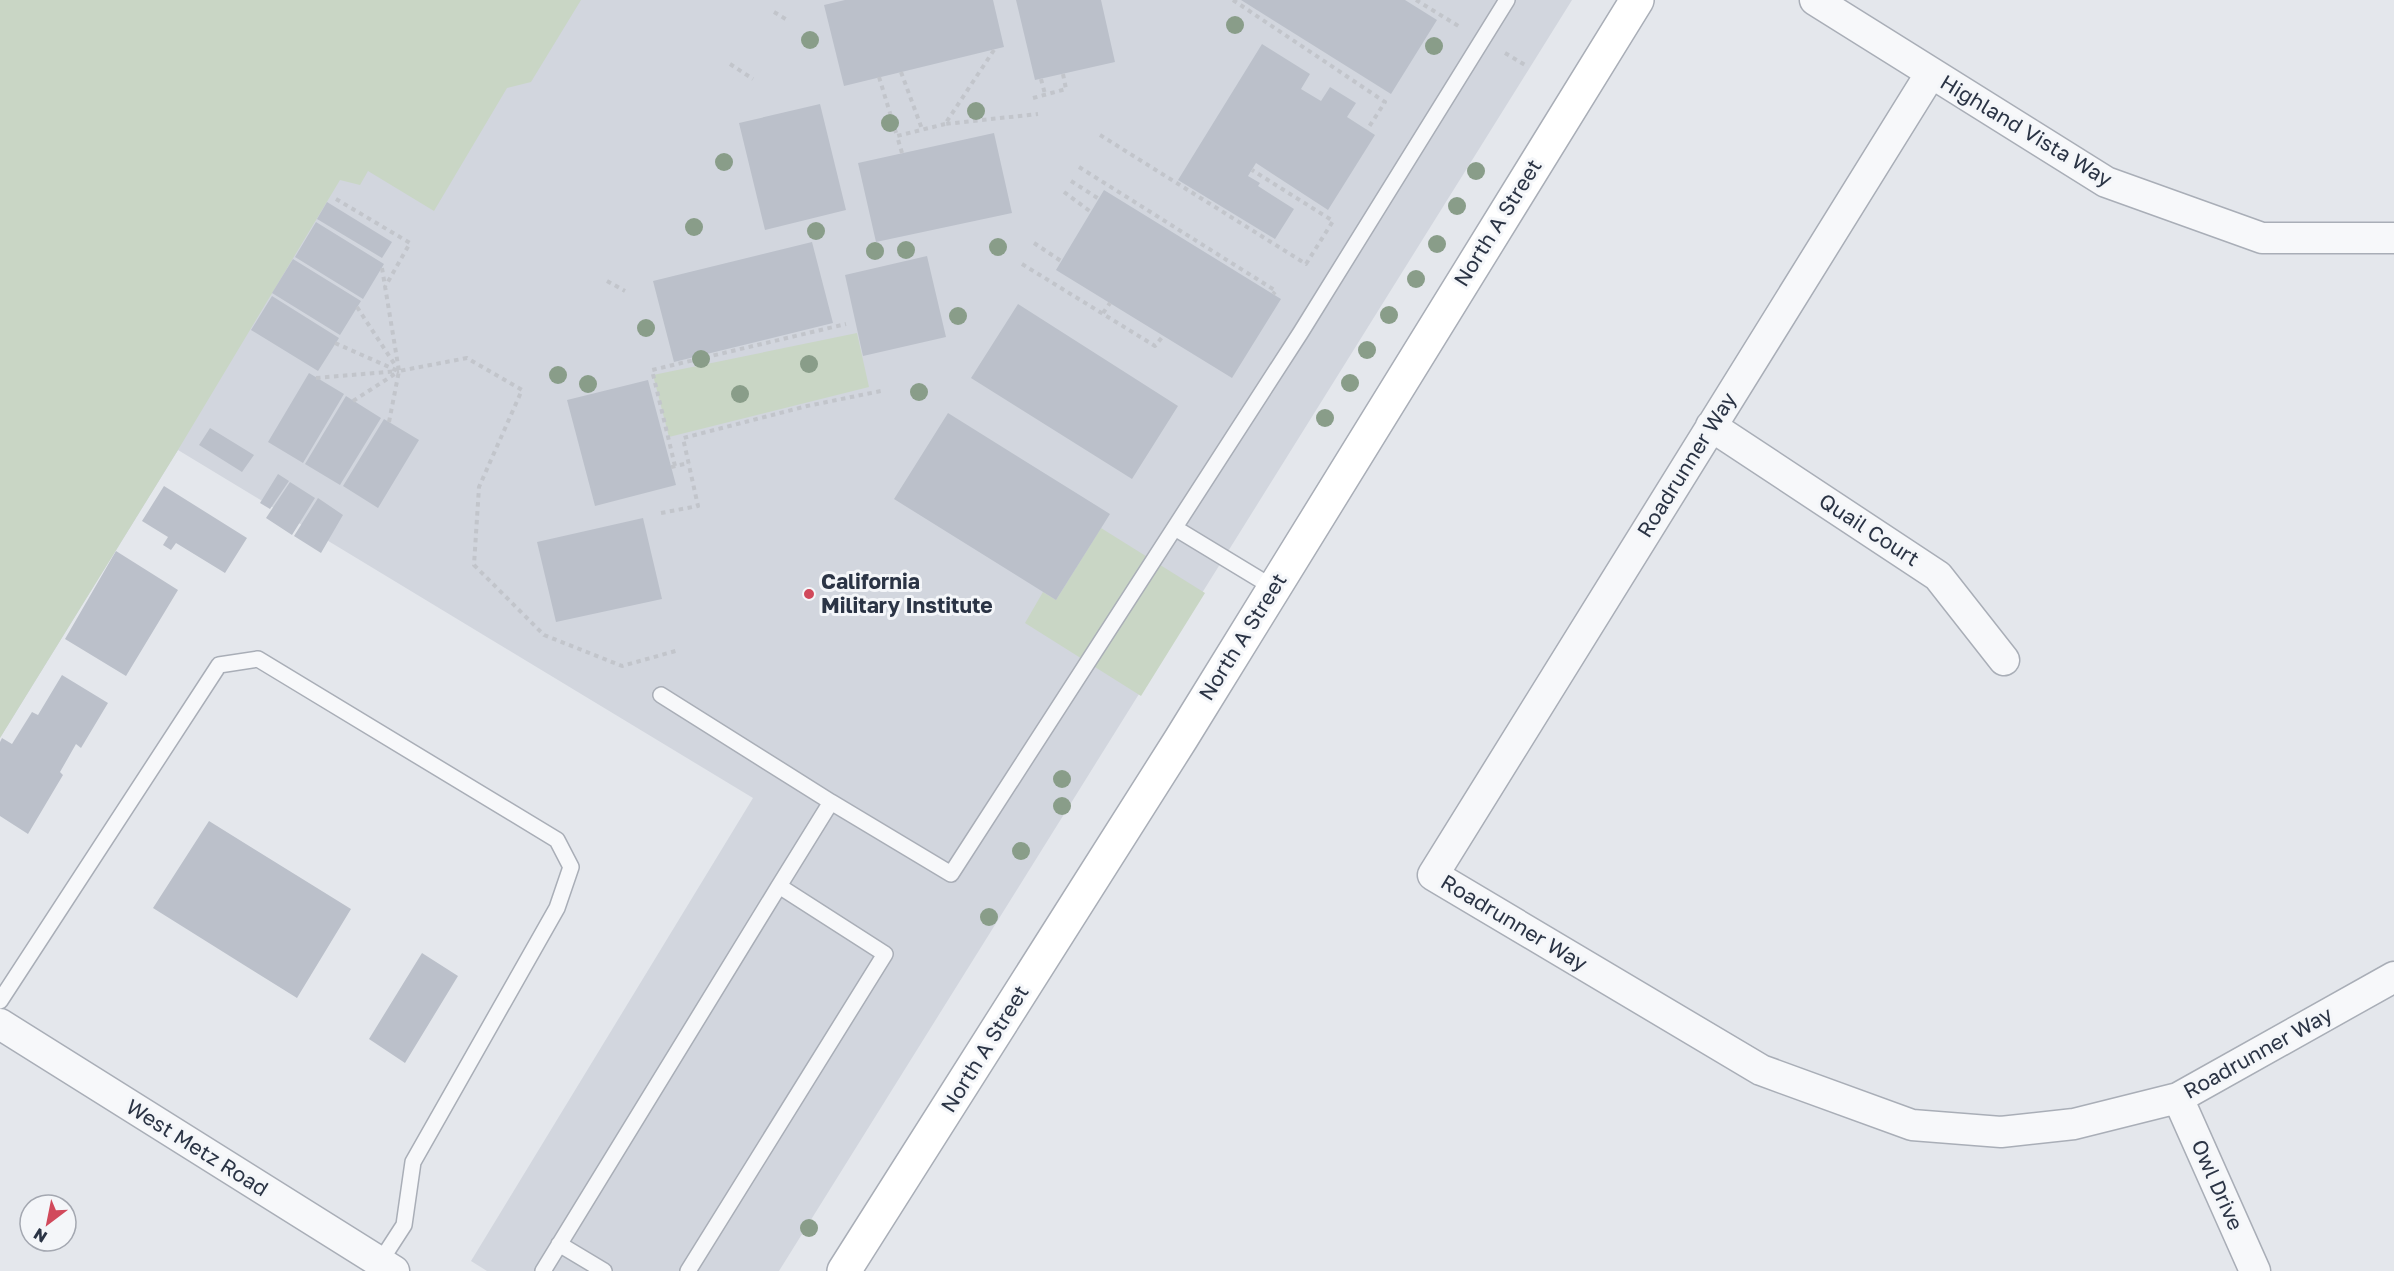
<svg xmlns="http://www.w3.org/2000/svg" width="2394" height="1271" viewBox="0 0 2394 1271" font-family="'Golos Text',sans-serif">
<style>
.built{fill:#d2d6de}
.green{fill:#c9d6c5}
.building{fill:#bbc0ca}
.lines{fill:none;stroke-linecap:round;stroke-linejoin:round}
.service-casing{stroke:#a9aeb7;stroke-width:18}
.minor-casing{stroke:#a9aeb7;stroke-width:33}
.secondary-casing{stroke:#a9aeb7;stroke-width:36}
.path{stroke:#c2c5cb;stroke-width:4;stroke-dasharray:4.5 4.5;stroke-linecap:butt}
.service{stroke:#f7f8fa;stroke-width:15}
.minor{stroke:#f7f8fa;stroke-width:30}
.secondary{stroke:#fff;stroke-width:33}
.tree{fill:#899d89}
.poi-dot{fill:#d1495b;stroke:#f4f6f9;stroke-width:2}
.labels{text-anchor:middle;stroke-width:6;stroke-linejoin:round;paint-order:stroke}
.street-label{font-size:21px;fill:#2b3445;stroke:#f4f6f9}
.poi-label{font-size:21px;font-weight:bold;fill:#2b3445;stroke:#f4f6f9;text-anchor:start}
</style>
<rect width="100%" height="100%" fill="#e4e7ec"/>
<!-- built -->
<path class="built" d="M0 0H1572L779 1271H487L471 1261 753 798 178 450 0 738Z"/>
<!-- green -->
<path class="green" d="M0 0H581L531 82 507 88 434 211 368 171 360 185 340 180 178 450 0 738Z
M857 333 869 387 669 437 653 375Z
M1101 528 1205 593 1141 696 1025 623 1043 592 1056 600Z"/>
<!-- building -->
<path class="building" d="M845 0H993L1004 47 844 86 824 5Z
M1016 0H1101L1115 62 1035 80Z
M1241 0H1405L1437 20 1391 94Z
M1262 44 1310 74 1301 89 1321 101 1330 87 1356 103 1347 117 1375 135 1328 210 1256 163 1248 176 1260 183 1258 186 1294 209 1275 239 1178 180Z
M820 104 846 210 765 230 739 123Z
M994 133 1012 213 876 242 858 163Z
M1104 190 1281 299 1232 378 1056 270Z
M327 202 392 242 382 258 317 219Z
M316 222 384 264 363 299 295 257Z
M812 242 833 323 674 362 653 281Z
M927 256 946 337 863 356 845 275Z
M293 259 361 301 340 335 272 293Z
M272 296 339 338 318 371 251 330Z
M1018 304 1178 406 1132 479 971 378Z
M309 373 344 394 303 463 268 442Z
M648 380 676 485 595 506 567 400Z
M346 396 381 418 340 485 305 464Z
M948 413 1110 514 1056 600 894 499Z
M384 419 419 440 378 508 343 486Z
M210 428 254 455 242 472 199 445Z
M278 474 289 481 270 509 260 503Z
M290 482 315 498 292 535 266 518Z
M164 486 247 538 225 573 176 543 171 550 163 545 168 537 142 521Z
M318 498 343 515 321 553 294 536Z
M643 518 662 599 556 622 537 542Z
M116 551 178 590 126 676 65 639Z
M62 675 108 703 81 748 76 744 60 772 63 775 28 834 0 816V742L2 738 12 744 32 712 38 715Z
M209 821 351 909 297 998 153 908Z
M422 953 458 976 405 1063 369 1039Z"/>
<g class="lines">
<defs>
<path id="service" d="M1175 528 1274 588
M661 695 831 802
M779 886 831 802 951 874 1301 332 1507 0
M0 1001 219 665 258 659 557 840 571 867 557 908 413 1162 404 1225 380 1262
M559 1244 604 1271
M543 1271 779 886 885 954 688 1271"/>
<path id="minor" d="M1815 0 2106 182 2262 238H2394
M1931 73 1433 875 1761 1070 1912 1125 2001 1132 2074 1124 2178 1098 2394 977
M1711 426 1938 576 2004 660
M0 1024 394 1271
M2178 1098 2255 1271"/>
<path id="secondary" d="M844 1271 1181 739 1637 0"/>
</defs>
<!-- service casing -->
<use href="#service" class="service-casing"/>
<!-- minor casing -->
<use href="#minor" class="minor-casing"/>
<!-- secondary casing -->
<use href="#secondary" class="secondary-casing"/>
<!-- path -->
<path class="path" d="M1233 0 1385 102 1367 130
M1416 0 1460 27
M774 12 789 21
M994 50 945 124 1038 114
M1505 53 1525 65
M730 64 753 79
M901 72 922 129
M879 77 897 136
M1041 79 1045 94
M1033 98 1066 89 1063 74
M1100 135 1306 264 1333 221 1252 170
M902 153 897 136 945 124
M1079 167 1276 291 1273 294
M1071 181 1099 199
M1064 192 1091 212
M336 199 410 243 385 287
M1034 243 1061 261
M1022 264 1155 346 1163 336
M382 268 399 371
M607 281 625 291
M357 307 397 368
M1103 313 1110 303
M335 343 398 371
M316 378 399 371
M353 401 398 372
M389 422 399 371 467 358 522 390 479 487 474 565 544 635 622 666 679 650
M675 466 652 370 846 324
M671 467 689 463
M661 513 698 506 683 438 807 406 881 391"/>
<!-- service -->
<use href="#service" class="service"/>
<!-- minor -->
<use href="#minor" class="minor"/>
<!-- secondary -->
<use href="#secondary" class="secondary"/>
</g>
<!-- trees -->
<g class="tree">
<circle cx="1235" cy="25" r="9"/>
<circle cx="810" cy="40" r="9"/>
<circle cx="1434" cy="46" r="9"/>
<circle cx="976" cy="111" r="9"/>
<circle cx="890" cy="123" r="9"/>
<circle cx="724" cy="162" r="9"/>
<circle cx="1476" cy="171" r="9"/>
<circle cx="1457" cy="206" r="9"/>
<circle cx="694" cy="227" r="9"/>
<circle cx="816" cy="231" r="9"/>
<circle cx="1437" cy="244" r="9"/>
<circle cx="998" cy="247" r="9"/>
<circle cx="906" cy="250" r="9"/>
<circle cx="875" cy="251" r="9"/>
<circle cx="1416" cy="279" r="9"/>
<circle cx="1389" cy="315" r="9"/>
<circle cx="958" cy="316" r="9"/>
<circle cx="646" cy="328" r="9"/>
<circle cx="1367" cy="350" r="9"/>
<circle cx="701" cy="359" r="9"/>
<circle cx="809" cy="364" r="9"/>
<circle cx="558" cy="375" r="9"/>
<circle cx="1350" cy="383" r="9"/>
<circle cx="588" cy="384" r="9"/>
<circle cx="919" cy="392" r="9"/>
<circle cx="740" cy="394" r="9"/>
<circle cx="1325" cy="418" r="9"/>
<circle cx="1062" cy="779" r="9"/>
<circle cx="1062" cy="806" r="9"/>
<circle cx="1021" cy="851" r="9"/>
<circle cx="989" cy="917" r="9"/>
<circle cx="809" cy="1228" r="9"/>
</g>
<!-- markers -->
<circle class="poi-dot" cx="809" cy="594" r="6"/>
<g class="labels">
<!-- street labels -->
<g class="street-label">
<text transform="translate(2026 131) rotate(31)" y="7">Highland Vista Way</text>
<text transform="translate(1498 223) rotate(-58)" y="7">North A Street</text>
<text transform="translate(1687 465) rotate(-58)" y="7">Roadrunner Way</text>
<text transform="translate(1869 530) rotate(33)" y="7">Quail Court</text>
<text transform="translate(1243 637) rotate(-58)" y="7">North A Street</text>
<text transform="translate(1514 923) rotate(31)" y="7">Roadrunner Way</text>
<text transform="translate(985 1049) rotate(-58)" y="7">North A Street</text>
<text transform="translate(2258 1053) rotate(-29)" y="7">Roadrunner Way</text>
<text transform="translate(197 1148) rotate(32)" y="7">West Metz Road</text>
<text transform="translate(2217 1185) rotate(66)" y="7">Owl Drive</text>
</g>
<!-- poi labels -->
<g class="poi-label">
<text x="821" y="589">California<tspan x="821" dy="24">Military Institute</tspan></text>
</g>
</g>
<!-- north arrow -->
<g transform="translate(48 1223) rotate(212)"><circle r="28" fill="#f4f6f9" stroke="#a4a8b1" stroke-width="1.5"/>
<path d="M0-4.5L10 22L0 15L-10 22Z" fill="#d1495b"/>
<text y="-9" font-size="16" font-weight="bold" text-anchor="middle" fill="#2b3445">N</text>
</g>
</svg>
